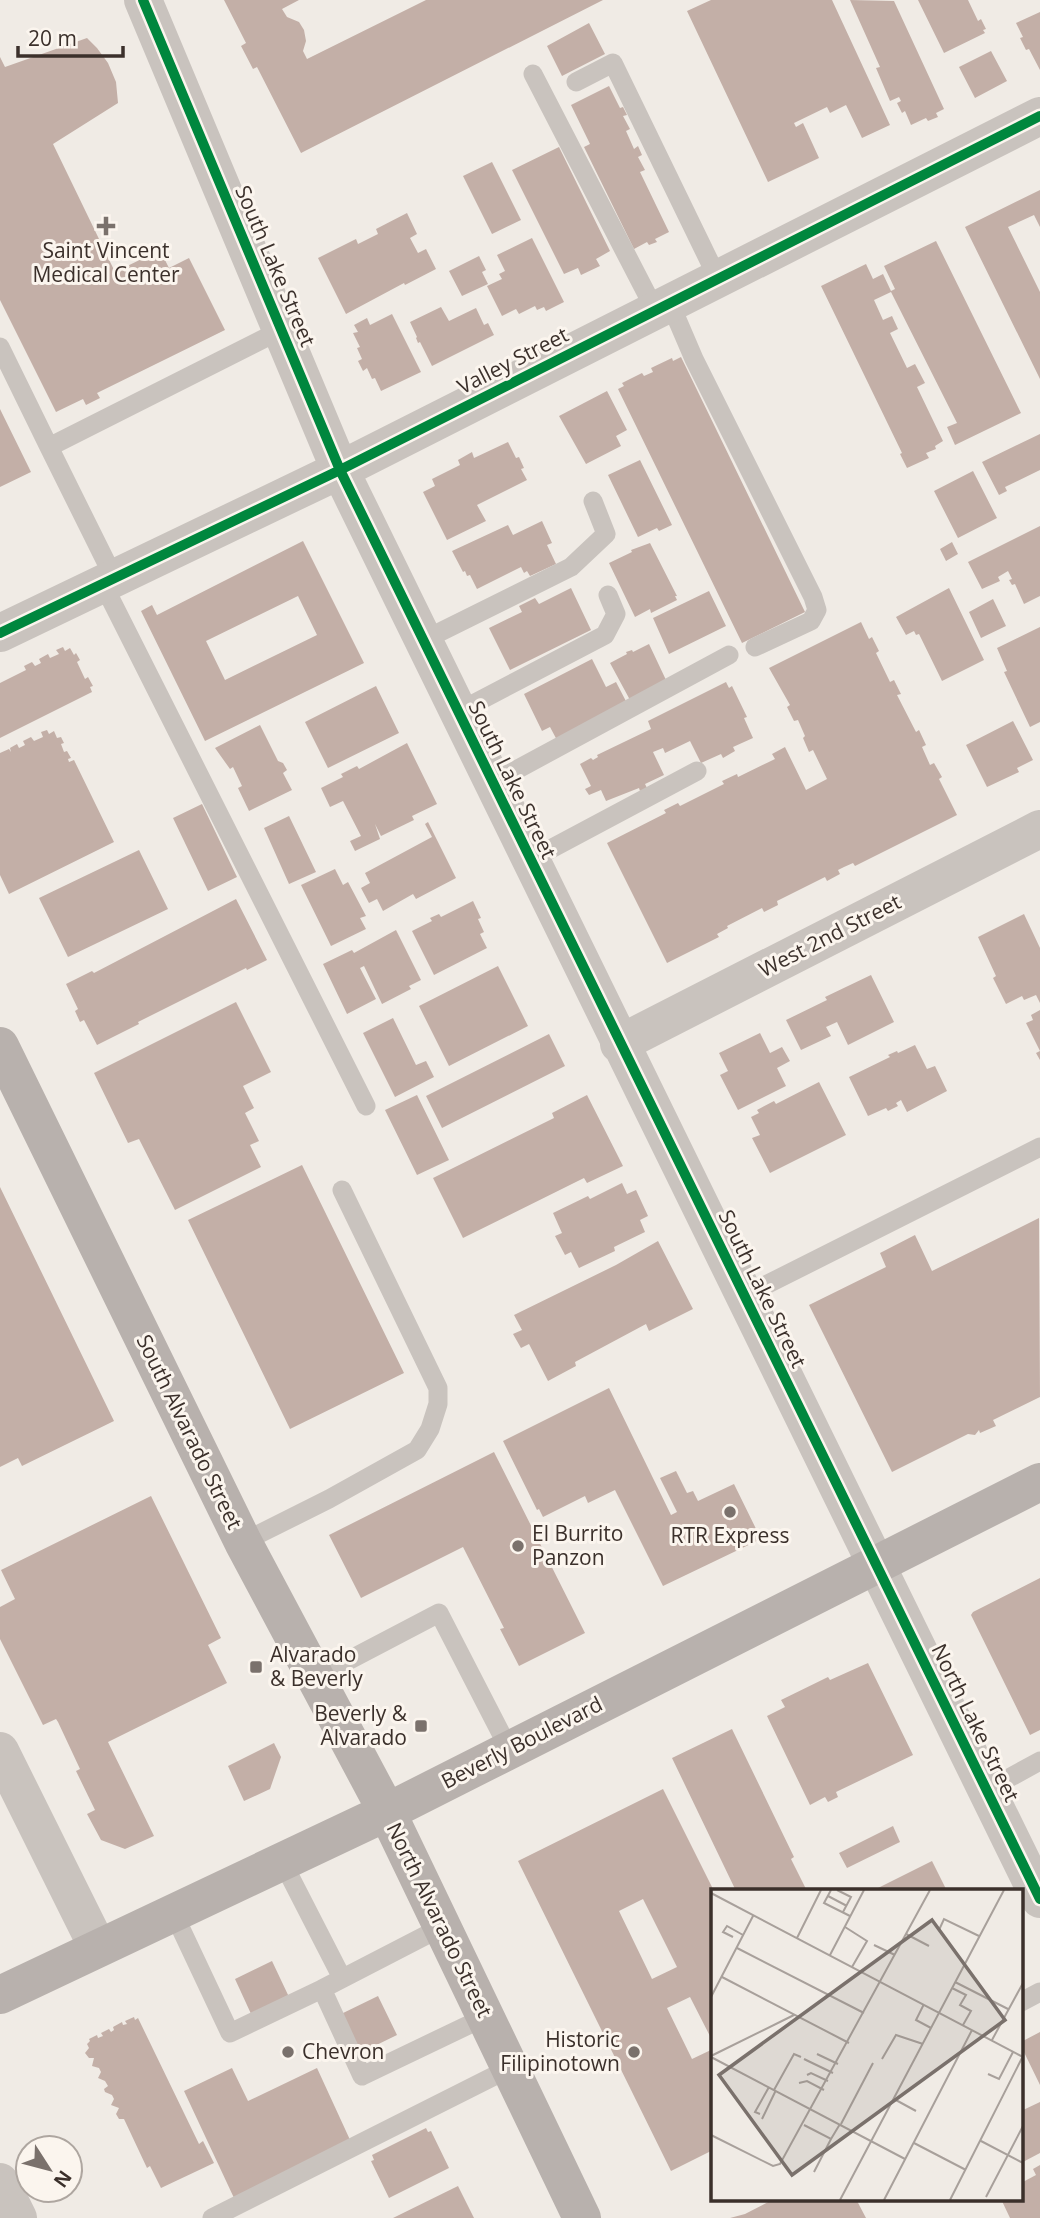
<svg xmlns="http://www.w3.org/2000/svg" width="1040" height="2218" viewBox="0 0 1040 2218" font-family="'Open Sans',sans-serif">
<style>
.building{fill:#c3afa7;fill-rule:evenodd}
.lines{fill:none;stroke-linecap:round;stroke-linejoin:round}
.service{stroke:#c9c3be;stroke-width:19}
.minor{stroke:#c9c3be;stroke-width:38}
.primary{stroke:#b8b1ad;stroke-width:38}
.cycleway-casing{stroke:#fbf5ee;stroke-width:15}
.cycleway{stroke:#00873e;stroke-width:10}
.poi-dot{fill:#7a716c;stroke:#fbf5ee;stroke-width:2.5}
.labels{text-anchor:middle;stroke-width:6;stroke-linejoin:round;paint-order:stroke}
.poi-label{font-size:21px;fill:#3b302b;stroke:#fbf5ee;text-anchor:start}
.street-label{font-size:21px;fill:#3b302b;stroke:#fbf5ee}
.inset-road{fill:none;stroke:#a8a09b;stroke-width:2}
.view{fill:#7a716c;fill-opacity:0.15;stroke:#7a716c;stroke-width:3.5}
.inset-edge{fill:none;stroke:#3b302b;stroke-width:3.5}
</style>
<rect width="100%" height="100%" fill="#f0ebe5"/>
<!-- building -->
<path class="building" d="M224 0H299L282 9 287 17 299 22 304 30 306 41 303 51 307 59 426 0H603L301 153 257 67 253 69 241 46 246 43Z
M711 0H832L890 125 862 138 846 105 830 113 827 107 794 123 796 127 803 123 819 158 768 182 687 11Z
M850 0 894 1 944 109 936 113 938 117 928 121 926 118 911 125 905 111 902 113 897 103 901 101 899 97 890 101 876 68 880 67Z
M918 0H968L978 21 981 19 986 29 983 30 985 33 944 53Z
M1040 12V70L1029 49 1026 50 1020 38 1023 37 1016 23Z
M589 23 605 54 562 76 547 46Z
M87 38 97 48 108 63 116 82 118 103 53 144 115 272 160 250 169 268 189 258 225 330 97 393 100 398 86 405 83 399 56 412 0 300V57L5 67Z
M991 51 1007 81 975 98 959 67Z
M609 86 620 108 623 107 627 115 623 116 630 129 626 131 634 149 638 146 642 155 638 157 645 170 640 172 669 232 655 239 657 242 649 245 647 242 634 249 584 147 590 144 571 105Z
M559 147 610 251 596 259 600 266 581 275 578 268 564 274 512 170Z
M492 162 521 220 492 234 463 176Z
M1040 190V227L1034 215 1008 227 1040 292V379L965 227Z
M407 213 417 234 410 238 418 253 426 249 436 269 405 285 404 283 346 314 318 258 356 239 358 244 378 234 376 229Z
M532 238 564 302 546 311 544 307 537 310 535 306 519 314 516 309 502 316 487 286 502 279 499 274 505 271 497 255Z
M936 241 1021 413 955 445 947 427 957 423 891 292 874 300 883 320 892 316 898 329 890 333 907 368 915 364 925 383 917 387 943 441 935 446 936 449 926 453 929 458 907 468 900 454 902 453 821 286 866 264 873 279 883 274 891 291 895 289 884 266Z
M479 256 486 270 482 272 488 284 462 296 449 271Z
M441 307 449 321 476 308 484 325 488 323 494 335 432 366 420 342 418 343 416 338 417 337 410 322Z
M392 314 421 372 381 391 375 378 372 379 367 368 363 371 358 361 362 359 357 348 360 347 353 333 358 332 354 325 367 318 370 325Z
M681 357 805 612 742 643 618 389 624 386 622 383 642 373 644 376 653 372 651 368 672 358 673 361Z
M607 391 627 430 616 436 621 446 586 464 559 416Z
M0 409 31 472 0 487Z
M1040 434V470L1005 487 1007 491 999 495 982 462Z
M508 442 516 458 519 457 524 468 521 469 527 480 477 505 486 521 447 540 423 492 435 486 432 479 460 465 458 460 472 452 474 458Z
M640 460 672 525 659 531 657 528 638 537 608 475Z
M973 471 997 518 958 538 934 491Z
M542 521 552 543 547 545 556 564 530 576 527 571 524 573 521 567 477 589 470 575 467 576 465 571 463 572 452 551 508 525 513 535Z
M1040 526V596L1024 604 1015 584 1012 585 1009 580 1012 579 1008 571 998 577 1000 581 982 589 968 562Z
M303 541 364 663 205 741 141 611 152 605 157 615ZM298 596 317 635 225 680 206 641Z
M952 542 958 554 946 561 940 549Z
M650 543 677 596H675L677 600 651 613 650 609 635 617 609 563 632 552 631 550Z
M571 588 591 630 510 670 489 628 522 612 519 606 535 598 539 604Z
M949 588 984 660 942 681 919 634 916 635 914 631 906 635 896 617Z
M709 591 726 626 669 654 653 618Z
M993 599 1006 626 981 638 969 612Z
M861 622 869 639 872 637 879 651 876 653 890 682 894 680 901 694 897 695 916 732 919 730 926 745 922 747 930 765 934 763 942 777 939 779 957 815 855 866 853 863 844 867 838 870 840 874 827 881 825 877 777 901 778 905 764 912 762 908 727 926 728 928 717 934 719 937 667 963 607 843 666 813 664 810 678 803 680 806 724 784 722 781 737 774 738 777 775 759 772 754 785 747 806 790 827 779 813 750 809 752 803 738 805 736 798 720 794 721 787 707 790 705 769 668Z
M1040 627V722L1030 727 1004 672 1007 671 997 648Z
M649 644 666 680 630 700 610 663 627 654 626 652 632 650 633 652Z
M63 647 65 651 70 648 74 655 76 653 80 660 77 662 85 679 88 677 93 686 90 687 92 692 0 738V683L26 670 24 666 32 662 35 666 41 663 39 659 48 654 50 658 59 654 56 650Z
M592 659 606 687 616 682 629 707 558 742 550 727 542 731 524 694Z
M726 682 729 688 732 686 747 717 744 718 753 738 733 747 735 751 723 758 721 754 701 763 690 741 665 753 663 748 653 752 664 775 645 784 647 788 640 791 639 788 606 801 601 790 589 795 585 789 591 786 580 764 591 758 593 760 598 757 597 755 651 729 648 721Z
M376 686 399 733 328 768 305 722Z
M1013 721 1033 760 1017 768 1019 772 987 787 966 745Z
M260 725 278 761 283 763 287 770 283 773 292 790 249 811 238 788 242 786 233 767 230 769 215 748Z
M47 730 49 734 54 731 57 738 61 737 64 743 61 744 64 752 67 751 71 758 68 759 69 762 74 760 114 842 9 894 0 875V753L9 749 11 752 10 748 17 744 19 748 25 745 23 741 31 737 34 741 43 737 41 732Z
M407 743 437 804 412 816 414 820 381 836 375 824 380 839 355 851 350 841 361 836 343 801 330 807 321 788 343 777 341 774 357 766 359 769Z
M202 804 237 877 208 891 173 818Z
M289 816 316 872 289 884 264 828Z
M428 822 456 878 416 899 413 894 383 911 377 899 369 903 361 888 370 883 365 873 432 837 425 824Z
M139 850 168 909 68 957 39 898Z
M335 869 343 885 348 882 366 916 360 918 366 929 331 946 301 885Z
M236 899 267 960 247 970 246 968 138 1022 139 1024 97 1045 84 1020 80 1022 75 1011 78 1009 66 984 92 971 94 973Z
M473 901 481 918 478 919 484 932 480 934 487 948 434 975 412 931 432 921 430 918 439 914 441 917Z
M1024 914 1040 948V1003L1036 995 1024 1000 1022 996 1006 1004 993 978 996 976 978 937Z
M396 930 421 980 409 986 411 989 382 1004 364 966 360 968 376 999 347 1014 323 964 352 950 354 953Z
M498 966 528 1026 449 1066 419 1006Z
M871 975 894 1022 848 1045 837 1022 826 1027 831 1036 801 1050 786 1020 827 1000 825 997Z
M236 1002 271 1072 243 1086 254 1108 245 1113 259 1141 250 1145 261 1167 175 1210 139 1139 128 1143 94 1073Z
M1040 1010V1060L1036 1053 1040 1051 1026 1023 1033 1020 1031 1015Z
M393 1018 416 1065 426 1061 434 1077 395 1097 363 1033Z
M760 1033 770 1053 782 1047 790 1061 777 1068 786 1086 738 1110 720 1075 728 1071 719 1053Z
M549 1034 565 1066 442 1128 426 1096Z
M915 1045 927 1069 935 1066 947 1091 907 1112 901 1100 896 1103 898 1106 888 1111 886 1108 868 1116 849 1077 890 1057 888 1055 897 1051 898 1053Z
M819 1082 846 1135 770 1173 752 1138 760 1135 751 1117 759 1113 757 1110 774 1101 776 1104Z
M417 1095 449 1160 417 1175 385 1110Z
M587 1095 623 1166 587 1183 584 1178 463 1238 433 1178 554 1118 552 1113Z
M302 1165 404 1373 290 1429 188 1220Z
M622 1183 627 1194 636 1190 648 1216 640 1220 645 1232 614 1247 615 1251 579 1268 571 1252 565 1255 555 1236 562 1233 553 1213 588 1196 590 1199Z
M0 1187 114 1421 22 1466 18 1458 0 1467Z
M1039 1218 1040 1397 993 1420 996 1426 980 1433 979 1430 975 1435 968 1434 892 1472 809 1305 886 1267 880 1253 915 1235 932 1271Z
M658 1241 693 1309 649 1331 646 1324 575 1362 576 1366 548 1381 529 1344 521 1348 513 1334 522 1330 514 1315 616 1265Z
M609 1388 671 1515 677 1512 660 1478 676 1471 687 1493 693 1491 698 1501 734 1484 761 1539 663 1586 615 1490 588 1503 585 1496 543 1517 539 1509 537 1510 503 1441Z
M494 1452 585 1633 519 1666 500 1629 504 1628 463 1547 361 1598 329 1535Z
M151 1496 221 1638 208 1645 227 1683 108 1742 154 1836 125 1849 101 1840 87 1814 95 1810 76 1771 80 1769 58 1722 56 1719 43 1725 0 1639V1607L15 1599 1 1570Z
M1040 1578V1730L1030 1735 971 1615 973 1612Z
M868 1663 913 1755 836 1792 838 1797 828 1802 825 1797 810 1805 767 1716 785 1707 781 1700 828 1677 830 1680Z
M732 1729 794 1857 791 1859 807 1891H736L672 1758Z
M274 1743 281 1757 270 1789 244 1801 228 1766Z
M663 1789 713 1889V2042L690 1997 667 2008 692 2059 713 2049V2150L671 2171 518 1861ZM643 1899 677 1967 652 1979 619 1911Z
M893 1826 900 1842 847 1868 839 1853Z
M932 1861 947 1891H872Z
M272 1961 289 1997 252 2016 235 1979Z
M378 1996 397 2035 358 2054 339 2015Z
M134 2017 135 2020 138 2018 199 2144 203 2141 214 2163 161 2188 150 2166 147 2168 124 2119H119L116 2114 119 2108 111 2105 114 2099 112 2095 105 2092 104 2089 108 2086 105 2081 98 2078 101 2072 99 2068 92 2066 94 2058H89L85 2053 89 2048 87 2044 90 2041 89 2039 97 2035 98 2038 103 2036 101 2033 109 2029 111 2032 114 2030 113 2027 122 2022 123 2025 127 2024 125 2021Z
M1040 2032V2085L1021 2046V2042Z
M232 2068 248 2101 317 2068 351 2142 234 2198 184 2091Z
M1040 2102V2153L1021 2163V2111Z
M426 2128 428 2132 431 2131 449 2168 389 2198 371 2161 374 2160 372 2155Z
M1040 2165V2218H1010L1001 2199H1021V2183L1036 2175 1033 2169Z
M458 2186 474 2218H393Z
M774 2199H856L866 2218H730L745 2214Z"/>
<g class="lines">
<!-- service -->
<path class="service" d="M533 74 655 310
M576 82 613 63 718 279
M670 303 694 359 813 597 817 610 811 621 755 647
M0 347 49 447
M114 578 49 447 281 330
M103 584 366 1106
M422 641 571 567 606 534 593 501
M458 712 605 635 616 614 608 595
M492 783 729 655
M530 860 697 771
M744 1296 1040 1147
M243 1542 329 1499 417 1450 430 1429 438 1404V1388L342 1190
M315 1678 439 1613 509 1749
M987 1790 1040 1761
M282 1861 342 1978
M173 1912 230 2033 322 1989 362 2076 485 2017
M322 1989 442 1927
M1021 2002 1040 1992
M212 2218 510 2068"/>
<!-- minor -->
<path class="minor" d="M143 0 340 470 1040 1899
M0 633 340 470 1040 116
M619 1044 1040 829
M0 1751 98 1948
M0 2182 18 2218"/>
<!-- primary -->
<path class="primary" d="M0 1046 243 1542 387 1812 582 2218
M0 1995 387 1812 1040 1482"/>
<defs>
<path id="cycleway" d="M143 0 340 470 1040 1899
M0 633 340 470 1040 116"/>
</defs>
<!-- cycleway casing -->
<use href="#cycleway" class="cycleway-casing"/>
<!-- cycleway -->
<use href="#cycleway" class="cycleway"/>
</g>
<!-- markers -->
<g class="poi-dot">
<path d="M102.5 215.5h7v7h7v7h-7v7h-7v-7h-7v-7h7z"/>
<circle cx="730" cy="1512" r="7"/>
<circle cx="518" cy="1546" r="7"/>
<rect x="249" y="1660" width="14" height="14" rx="3.5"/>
<rect x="414" y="1719" width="14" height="14" rx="3.5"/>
<circle cx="288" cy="2052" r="7"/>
<circle cx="634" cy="2052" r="7"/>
</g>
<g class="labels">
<!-- poi labels -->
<g class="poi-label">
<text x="106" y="258" text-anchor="middle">Saint Vincent<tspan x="106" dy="24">Medical Center</tspan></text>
<text x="532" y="1541">El Burrito<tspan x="532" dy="24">Panzon</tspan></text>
<text x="730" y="1543" text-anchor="middle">RTR Express</text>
<text x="270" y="1662">Alvarado<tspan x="270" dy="24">&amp; Beverly</tspan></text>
<text x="407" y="1721" text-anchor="end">Beverly &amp;<tspan x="407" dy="24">Alvarado</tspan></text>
<text x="620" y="2047" text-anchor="end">Historic<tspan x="620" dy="24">Filipinotown</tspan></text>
<text x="302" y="2059">Chevron</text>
</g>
<!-- street labels -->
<g class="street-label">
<text transform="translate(275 266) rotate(67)" y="7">South Lake Street</text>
<text transform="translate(513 361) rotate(-27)" y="7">Valley Street</text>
<text transform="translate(512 780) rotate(64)" y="7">South Lake Street</text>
<text transform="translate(830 936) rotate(-27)" y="7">West 2nd Street</text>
<text transform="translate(762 1289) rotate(64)" y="7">South Lake Street</text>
<text transform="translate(189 1432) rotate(64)" y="7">South Alvarado Street</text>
<text transform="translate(975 1723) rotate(64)" y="7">North Lake Street</text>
<text transform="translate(522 1743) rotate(-27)" y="7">Beverly Boulevard</text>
<text transform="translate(439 1920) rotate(64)" y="7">North Alvarado Street</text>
</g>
</g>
<!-- overview -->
<g transform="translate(711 1889)">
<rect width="312" height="312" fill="#f0ebe5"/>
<path class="inset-road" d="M120 1 113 14 139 27M126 1 140 8 132 23M0 4 312 168M117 7 136 17M134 38 156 52 141 78M228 41 233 30 268 47M195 45 218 57M22 48 12 43 16 37 32 46M86 49 110 1M163 56 184 66M26 59 153 124M119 66 153 1M11 88 138 154M244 93 297 120M241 99 255 106 249 116 260 122 252 136M0 108 42 27M213 115 205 131 220 139M281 151 312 94M106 165 127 175M0 167 83 126M0 168 194 270M93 170 122 184M171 170 185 146 212 155M277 185 288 190 302 163M96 186 100 184 117 192M88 194 96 192 113 201M63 201 83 165 90 168M183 210 205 222M49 225 44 223 58 198M51 230 65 201M130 235 162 174M93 236 120 250 129 235M0 246 62 277 69 275 219 1M270 252 312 274M203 254 255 281M103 283 120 250M275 308 312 237M129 311 293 1M173 311 261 141M239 311 312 167"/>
<path class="view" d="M221 31 294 131 81 286 8 186Z"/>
<rect width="312" height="312" class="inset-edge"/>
</g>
<!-- north arrow -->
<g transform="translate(49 2169) rotate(126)"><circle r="33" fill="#fbf5ee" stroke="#aea6a0" stroke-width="2"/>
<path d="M0-5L12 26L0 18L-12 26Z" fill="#7a716c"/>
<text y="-10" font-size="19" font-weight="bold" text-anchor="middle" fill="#3b302b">N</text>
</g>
<!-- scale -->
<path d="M18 46v10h105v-10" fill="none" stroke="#3b302b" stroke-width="3.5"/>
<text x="28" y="46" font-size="21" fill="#3b302b" stroke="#fbf5ee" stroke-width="5" paint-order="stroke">20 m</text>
</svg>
